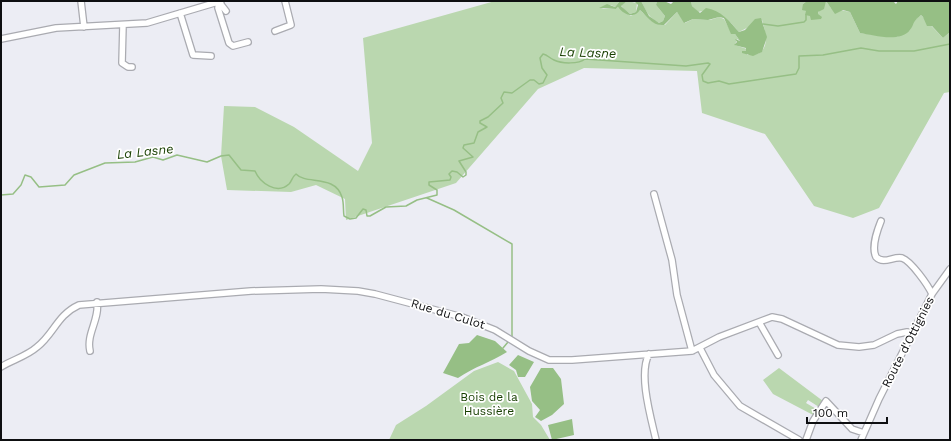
<svg xmlns="http://www.w3.org/2000/svg" width="951" height="441" viewBox="0 0 951 441" font-family="'Work Sans',sans-serif">
<style>
.green{fill:#bad7af}
.water{fill:#96bf85}
.lines{fill:none;stroke-linecap:round;stroke-linejoin:round}
.stream{stroke:#96bf85;stroke-width:1.5}
.minor-casing{stroke:#aaabb1;stroke-width:8}
.minor{stroke:#fff;stroke-width:5.5}
.labels{text-anchor:middle;stroke-width:3.5;stroke-linejoin:round;paint-order:stroke}
.street-label{font-size:12px;fill:#0e0f11;stroke:#fff}
.park-label{font-size:12px;fill:#173e00;stroke:#fff}
.water-label{font-size:13px;font-style:italic;fill:#183f00;stroke:#fff}
</style>
<rect width="100%" height="100%" fill="#ecedf4"/>
<!-- green -->
<path class="green" d="M495 1H620L615 7 611 5 601 9H616L618 7 631 16 640 10C648 17 652 25 665 25L677 12 685 23 693 19 710 20 719 17 724 19 732 34H735L740 41 737 39 735 45 747 49V55C771 56 767 36 762 20L739 32 731 23 710 9 698 12 692 6 691 1H807L803 4 804 10 817 14 826 1 831 8 850 12 860 33 897 37 910 30 913 21 921 15 943 38 950 32V92L944 93 879 208 853 218 814 206 765 134 702 113 697 71 584 68 538 89 456 183 346 220 345 199 316 185 291 192 227 190 221 156 224 106 255 107 294 127 358 171 372 143 363 38Z
M627 1 637 3 636 12 630 14 624 9 621 5Z
M641 1H657L656 5 665 16 663 21 659 23C649 18 646 11 641 1Z
M498 362 514 371 532 404 533 417 541 425 550 440H389L396 425 426 406 474 371Z
M779 368 823 401 819 407 808 400 806 403 818 410 815 416 773 394 763 380Z"/>
<!-- water -->
<path class="water" d="M620 1H627L621 6 630 14 636 12 638 5 634 1H641L649 16 659 23 663 21 665 16 656 5 657 1H664L671 4 674 1H691L692 6 700 13 706 8C721 10 730 22 739 32L745 30 755 19 761 18 767 37 762 52 753 56 742 53V51H746V48L734 45 737 42 735 39 740 41 735 34H731L724 18 719 17 708 20 693 19 684 23 677 12 664 25C652 26 648 17 640 10 634 19 624 15 618 7L616 9 599 8 607 4 615 7Z
M807 1H893L896 4 898 1H950V32L943 38 932 26H927L923 17 921 15C911 23 915 24 910 30 900 43 873 35 860 33L850 12 843 10 835 14 826 1 824 9 818 12V14L822 17 821 19 811 20 810 16 805 15 806 11 802 10 803 4Z
M477 335 495 341 507 352C491 362 474 367 458 378L443 373 459 344 469 343Z
M518 355 534 362 525 377H518L516 370 509 365Z
M541 368H553L561 379 564 404 552 415 541 421 535 417 540 410 532 401 530 387Z
M572 419 574 435 552 440 548 425Z"/>
<g class="lines">
<!-- stream -->
<path class="stream" d="M763 24 778 26 804 22 806 20V15
M1 195 13 194 21 185 25 175 31 177 39 187 65 185 74 175 105 163 135 162 153 157 163 160 177 155 207 162 221 156 229 155 241 170 255 171C260 183 277 195 289 184 292 181 292 177 296 174 306 185 335 174 342 197 344 203 343 210 344 216L350 219 356 218 363 209 366 210 367 216H370L386 207 406 206 417 200 437 195V190L429 185V182L450 180 451 177 449 174 452 171 457 172 463 177 466 175V172L459 161 473 157 463 148 464 145 474 143 478 132 487 127 480 123V121L488 117 503 103 501 98 504 92 512 93 530 80H534L539 84 543 83 547 75 542 68 540 58 543 54C548 55 549 58 554 60 562 64 579 64 585 59L686 66 708 63 710 64 702 75 703 81 708 83 719 81 729 84 796 74 799 68V56L823 55 861 48 879 51H914L950 44
M427 198 454 210 512 244V337
M503 348 508 342"/>
<defs>
<path id="minor" d="M81 1 84 27
M219 2 218 8 229 43 233 46 248 42
M219 2 226 11
M180 13 193 55 211 56
M123 25 122 63 128 67H132
M275 31 291 25 285 1
M1 39 56 28 147 23 221 1
M654 194 672 260 677 295 692 351
M881 221C877 231 871 247 876 257 884 265 893 256 902 258 911 261 928 285 932 294
M759 322 778 355
M700 348 714 375 740 406 799 440
M90 351C86 334 100 319 97 302
M649 354C638 374 651 418 656 440
M1 367C12 360 27 356 37 347 54 334 57 315 79 305L251 291 321 289 358 291 375 294 462 317 495 330 529 351 549 360H572L692 351 719 337 772 317 782 319 838 345 859 347 874 345 897 334 907 332 912 333
M806 440 813 421 826 401 852 429 864 433
M861 440 879 399 932 294 950 269"/>
</defs>
<!-- minor casing -->
<use href="#minor" class="minor-casing"/>
<!-- minor -->
<use href="#minor" class="minor"/>
</g>
<g class="labels">
<!-- street labels -->
<g class="street-label">
<text transform="translate(448 314) rotate(17)" y="4">Rue du Culot</text>
<text transform="translate(908 342) rotate(-63)" y="4">Route d'Ottignies</text>
</g>
<!-- park labels -->
<g class="park-label">
<text x="489" y="401">Bois de la<tspan x="489" dy="14">Hussière</tspan></text>
</g>
<!-- water labels -->
<g class="water-label">
<text transform="translate(588 52) rotate(2)" y="5">La Lasne</text>
<text transform="translate(145 151) rotate(-6)" y="5">La Lasne</text>
</g>
</g>
<!-- border -->
<rect width="951" height="441" fill="none" stroke="#0e0f11" stroke-width="4"/>
<!-- scale -->
<path d="M807 417v6h80v-6" fill="none" stroke="#0e0f11" stroke-width="2"/>
<text x="813" y="417" font-size="12" fill="#0e0f11" stroke="#ffffff" stroke-width="3" paint-order="stroke">100 m</text>
</svg>
